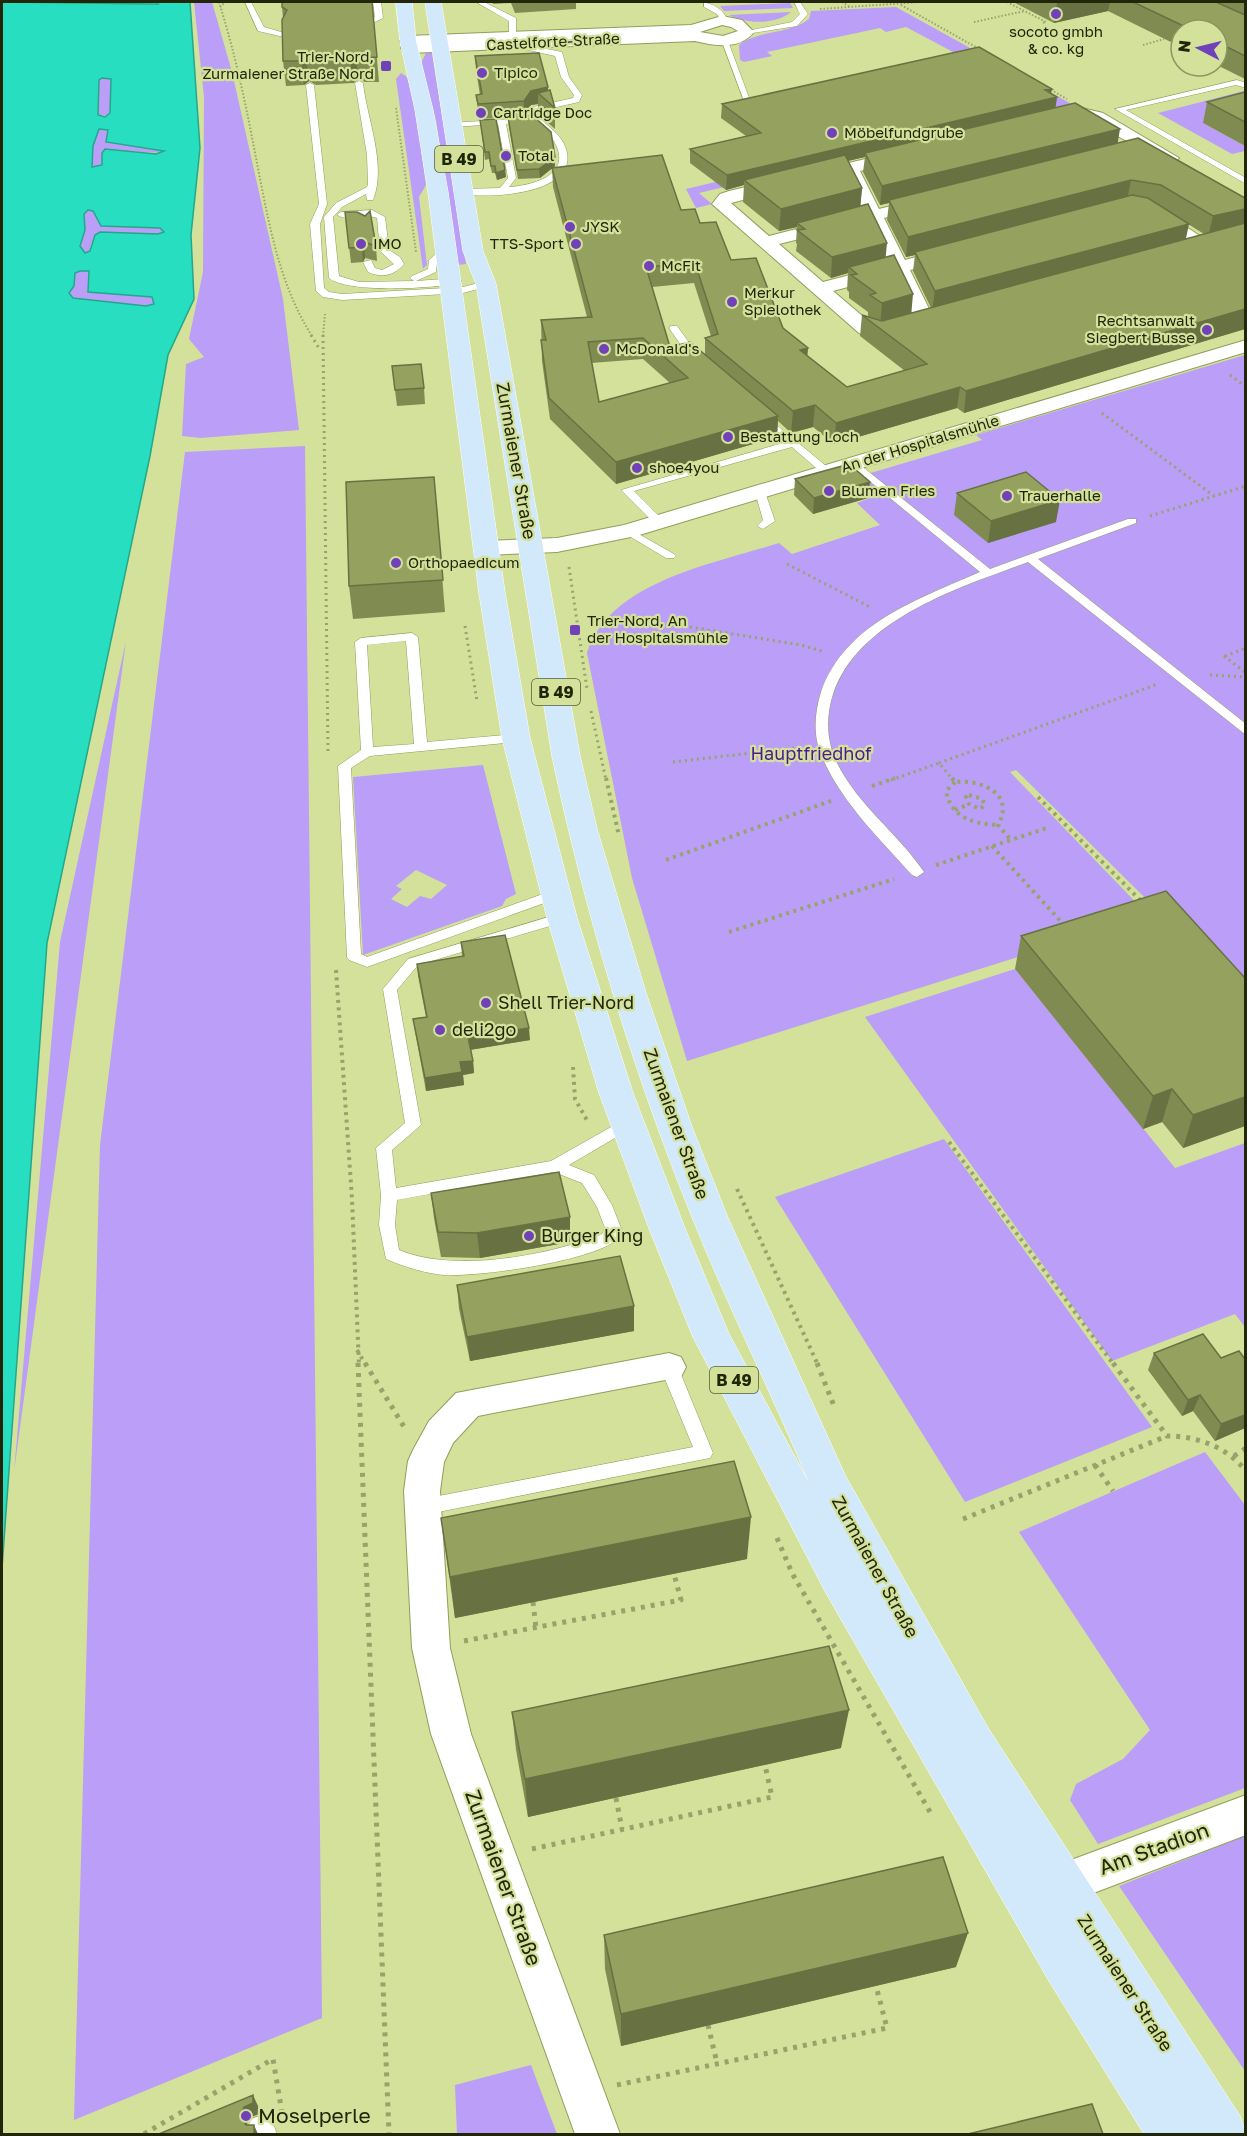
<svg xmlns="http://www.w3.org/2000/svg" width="1247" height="2136" viewBox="0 0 1247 2136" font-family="'Golos Text',sans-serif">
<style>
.green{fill:#ba9ef7;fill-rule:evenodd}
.water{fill:#27dec0;stroke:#25a789;stroke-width:1.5;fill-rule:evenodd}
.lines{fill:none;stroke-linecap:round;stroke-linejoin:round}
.service-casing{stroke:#919e5b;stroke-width:1}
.minor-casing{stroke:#919e5b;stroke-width:2}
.primary-casing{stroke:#fff;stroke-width:1}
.path-far3{stroke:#98a36b;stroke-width:2;stroke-dasharray:1.5 2;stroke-linecap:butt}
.path-far2{stroke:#98a36b;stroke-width:3;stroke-dasharray:2 4;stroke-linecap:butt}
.path-far1{stroke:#98a36b;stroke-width:4;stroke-dasharray:3 4.5;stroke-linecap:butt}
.path{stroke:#98a36b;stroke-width:5;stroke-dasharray:4 6;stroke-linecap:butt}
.service{fill:#fff;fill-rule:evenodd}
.minor{fill:#fff;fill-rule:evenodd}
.primary{fill:#d1e9fa;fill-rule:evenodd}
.wall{fill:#808b52;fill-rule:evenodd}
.shaded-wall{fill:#687142}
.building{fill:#95a25f;stroke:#687142;stroke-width:1.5;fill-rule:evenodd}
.poi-dot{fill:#7041b9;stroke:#d3e19b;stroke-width:2}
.labels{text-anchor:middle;stroke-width:4.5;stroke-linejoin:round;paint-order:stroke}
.far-poi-label{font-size:15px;fill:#21260a;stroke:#d3e19b;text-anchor:start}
.far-street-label{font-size:15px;fill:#21260a;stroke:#d3e19b}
.shield{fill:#d3e19b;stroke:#565e36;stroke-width:1.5}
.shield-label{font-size:16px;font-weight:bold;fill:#21260a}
.street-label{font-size:18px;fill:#21260a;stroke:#d3e19b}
.park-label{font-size:18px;fill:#4e1a8e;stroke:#d3e19b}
.poi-label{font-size:18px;fill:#21260a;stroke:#d3e19b;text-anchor:start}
.near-street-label{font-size:21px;fill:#21260a;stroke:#d3e19b}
.near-poi-label{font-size:21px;fill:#21260a;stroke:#d3e19b;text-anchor:start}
</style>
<rect width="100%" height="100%" fill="#d3e19b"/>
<!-- green -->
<path class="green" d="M194 2H212L232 72 283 299 299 430 201 438 182 436 186 364 204 357 189 339 203 272 204 97Z
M790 3 793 8 724 11 720 6Z
M896 7 1075 106 1051 109 699 193 712 204 696 208 686 189 1049 103 906 27 886 32 880 28 767 52 772 56 744 62 740 60 739 45C761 29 789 35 809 19L811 11Z
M791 12C775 25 746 24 729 15Z
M427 51 432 53 466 264 457 265 436 121 421 63Z
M401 73 407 77 416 110 426 185 419 197 427 265 423 269 396 79Z
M102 78 111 79 112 105 109 116 98 115 99 80Z
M1244 91 1245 112 1203 123 1245 146V151L1232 154 1158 113Z
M99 129 108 130 106 142 162 149 163 153 105 150 102 153V165L92 167 93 146Z
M88 210 93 211 98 222 160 228 164 232 158 234 100 232 91 244 90 251 85 253 80 246 85 230 84 214Z
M80 271H89L88 292 152 297 154 304 146 306 73 298 69 294 74 286 75 273Z
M1245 355V997L1016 770 1010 772 1149 916 687 1061 632 878 587 653C610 581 714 564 779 543L792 554 880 525 857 503 870 498 847 480 982 440 976 435Z
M305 446 322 2018 74 2120 100 1145 185 452Z
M126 641 14 1472 60 942Z
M483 765 516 894 506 899 502 906 363 955 353 777ZM416 870 447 885 431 899 420 896 407 907 391 899 402 889 396 886Z
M1015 969 1175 1168 1245 1143V1327L1235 1314 1112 1361 865 1017Z
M944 1139 1152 1427 965 1502 775 1197Z
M1205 1452 1245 1505V1788L1098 1844 1070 1800 1076 1784 1123 1759 1150 1730 1019 1532Z
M1245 1836V2071L1119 1886Z
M531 2065 557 2134H457L455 2085Z"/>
<!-- water -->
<path class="water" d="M2 2 155 4H158L156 2H190L200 148 191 235 194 299 168 355 150 456 47 943 2 1568ZM102 78 111 79 110 113 105 117 98 115 99 80ZM99 129 108 130 106 142 164 151 156 154 105 149 102 153V165L92 167 93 146ZM88 210 93 211 101 226 160 228 164 232 158 234 100 232 95 235 90 251 85 253 80 246 85 230 84 214ZM80 271H89L88 292 152 297 154 304 146 306 73 298 69 293 74 286 75 273Z"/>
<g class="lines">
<defs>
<path id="service" d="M245 2H251L264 27 288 34V38L258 31Z
M373 2H381L383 18 373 23 369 21 375 17Z
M476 2H484L516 18V35L504 39V35L509 32V21Z
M794 2H800L808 14 797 26 746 34 742 32 792 22 800 14Z
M704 3C715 3 727 13 728 23H722L717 14 704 7Z
M721 39 728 41 751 103 744 101Z
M518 43 562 52 569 77 582 95 579 102 539 111 535 114C544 124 558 131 564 144 587 194 491 199 461 194L460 192 464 189 500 188 508 178 498 124 453 127H450V123L529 118 526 114 533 107 573 98 574 95 561 77 555 56 515 47ZM532 121C539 128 551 134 555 143 572 175 534 185 509 187L516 178 506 124Z
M1237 80 1246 83V88L1236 85 1126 110 1246 178V184L1115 109Z
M359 81 363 83C367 119 387 165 373 200H367L366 194 342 207 333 217 339 276 359 282 414 281 410 278 412 276 428 269 429 260 444 247 449 250 437 263 436 272 416 281 457 278 462 281 460 283C434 288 349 294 329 278L324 217 336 203 367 187 368 184 367 155 355 83Z
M310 83 314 85 327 204 320 224 324 288 329 292 342 294 463 287 486 281 491 284 489 286 463 293 342 300 323 297 316 291 310 224 319 204 306 85Z
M372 210 385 217 389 250 400 257 404 264C394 276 382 278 368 272L363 262 371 260 375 268 382 270 394 264 380 251 377 218C364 213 348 222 337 215L341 212Z
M671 326H677L701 359 700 361H692L669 328Z
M762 413 831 470V474H823L792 447 634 491 665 522 659 525 655 524 621 490 786 442 758 418V414Z
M854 460 990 569 1128 519H1136V523L1038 559 1246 724V735L1028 562C960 587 858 619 833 694 826 716 826 739 836 761 857 805 897 832 924 872L917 877 912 875C880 839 843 804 823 759 813 738 814 715 821 692 845 623 919 599 980 572L850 465V461Z
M760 489 765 492 775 521 763 529 757 526 763 520 755 492Z
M628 528 674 554 676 556 674 558H666L624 533 622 531Z
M412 633 418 637 427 742 516 734 522 738 516 742 370 756 351 768 361 954 367 957 551 891H561L563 894 561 897 367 967 349 960 347 957 338 766 361 750 355 642 361 638ZM406 641 414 744 373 747 367 645Z
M562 913 569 918 567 921 418 965 397 990 421 1125 392 1150 396 1188 551 1161 627 1118 632 1120 635 1124 632 1128 569 1165 594 1175 612 1205 621 1228C619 1233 616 1240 612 1243 583 1262 479 1277 444 1275 424 1273 405 1267 386 1259L379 1225 381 1195 376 1148 405 1123 383 989 408 959ZM554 1172 582 1183 597 1207 605 1228 602 1234C548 1256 454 1273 399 1250L395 1225 397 1200Z
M669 1360 675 1362 678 1367 713 1453 710 1458 423 1515 417 1513 414 1507 417 1501 423 1499 693 1447 660 1367 663 1362Z
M259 2116 274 2126 277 2134H251L248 2127 251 2119Z"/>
<path id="minor" d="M722 16 742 20 754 32C740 50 715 46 695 41L409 53 404 51 401 48 404 45 400 41 408 36 691 25ZM722 25 731 27 738 31 723 36 700 32Z
M1082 108 1103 113 1179 158 1176 162H1164L1091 121 1076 116 1074 113 1076 110Z
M904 150 910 151 913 155 910 159 860 171 879 209 927 197 936 202 933 206 884 218 905 260 954 247 963 253 961 257 910 270 936 323 933 327H919L893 275 833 291 873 325 881 328 898 324 908 330 905 334 879 340 859 333 712 204 720 194 729 191ZM844 174 863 212 769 236 731 203ZM868 222 888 265 823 282 779 244Z
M1151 207 1157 208 1214 245 1211 249H1199L1145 216 1142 212Z
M1246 340V352L636 536 557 552 486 555 478 553 475 548 478 543 486 541 557 538 624 525Z
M669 1353 681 1357 686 1367 681 1377 478 1416 453 1443 444 1462 440 1491 450 1648 471 1734 620 2134H575L431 1734 412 1648 404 1491 408 1461 413 1450 429 1421 456 1393Z
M1246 1795V1835L1062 1905 1047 1899 1041 1884 1047 1869Z"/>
<path id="primary" d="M396 2H412L416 41 433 110 448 192 505 593 530 738 577 918 633 1093 686 1231 729 1334 809 1483C772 1393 728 1307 692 1217 632 1069 585 912 552 756L476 284 463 251 425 2H441L483 251 496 284 580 756 597 829 646 993 692 1127 728 1218 846 1477 988 1728 1240 2116 1246 2134H1144L1049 1981 826 1593 693 1337 650 1231 599 1093 547 918 502 738 479 593 428 192 415 110 400 41Z"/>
</defs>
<!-- service casing -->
<use href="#service" class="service-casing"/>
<!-- minor casing -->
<use href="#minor" class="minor-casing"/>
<!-- primary casing -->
<use href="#primary" class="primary-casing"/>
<!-- path-far3 -->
<path class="path-far3" d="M219 2C235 53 246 105 256 158 268 218 278 283 312 336
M842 2 850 7
M1007 2 1046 22 1042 23
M901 5 981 50
M220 7 225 2
M820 9 921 2
M974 22 1025 11
M1143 45 1164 39
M1048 88 1067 99
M396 108 416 252
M323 336 325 314"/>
<!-- path-far2 -->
<path class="path-far2" d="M311 335 320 350
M323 335 328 753
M1230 375 1246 387
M1102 413 1214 496
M1150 516 1246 486
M787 564 872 608
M569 567 587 689
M678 625 801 645 825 652
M465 626 477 701
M1224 656 1246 673
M1225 656 1246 648
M1210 675 1246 677
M591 711 606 780
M673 762 804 747
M939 763 1158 684
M891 780 939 763 953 780"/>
<!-- path-far1 -->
<path class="path-far1" d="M606 778 619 836
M952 778 955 782C981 779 1016 794 998 825L1011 840
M955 782 946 791C951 818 974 824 998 825
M872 786 895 778
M969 795 982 799 985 805 980 809 969 804 966 797Z
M1038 797 1142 902
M955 810 969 804
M992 846 1065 926
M666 860 831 801
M936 865 1047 828
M729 932 894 879
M336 970 352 1199 359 1365
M573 1067 575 1099 588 1122
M949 1142 1114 1365
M737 1189 818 1365
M357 1350 366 1365"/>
<!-- path -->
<path class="path" d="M358 1363 389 2134
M365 1363 406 1430
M817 1363 834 1406
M1113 1363 1167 1436C1197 1436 1227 1447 1246 1471
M1234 1456 1246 1448
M1095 1465 1113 1491
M963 1519 1167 1436
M777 1538 792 1573 930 1812
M533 1602 536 1628
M464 1641 681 1600 674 1574
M616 1798 622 1829
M532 1849 772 1797 765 1765
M708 2025 717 2063
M617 2085 887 2028 876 1986
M144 2134 273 2059 282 2113"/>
<!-- service -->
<use href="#service" class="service"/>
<!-- minor -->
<use href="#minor" class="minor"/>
<!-- primary -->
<use href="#primary" class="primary"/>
</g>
<!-- wall -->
<path class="wall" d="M372 2 379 82H365L358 79 353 83 316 85 309 81 304 85 286 86 283 61V18L282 7Z
M492 2H576V9L515 13 511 3 493 4Z
M1013 2H1245V79L1217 65V30H1181V47L1108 11 1054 23Z
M475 56 548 90 555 108V129L538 114V104L531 105 524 115 479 119 476 95H480L476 70Z
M1245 92V146L1203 123 1207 102Z
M1051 94 1057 97 1055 108 1117 143 1245 198V329L964 413 957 408 834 444 813 427 791 433 778 421 777 437 616 484 550 419 542 361 541 320 587 317 553 187 552 168 540 178 518 179 509 126 508 117 555 157V166L553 168 681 210 700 223 731 260 783 328 808 348 807 356 847 387 905 371 860 336 862 315 868 317V312L849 298V292L847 290 848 273 831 278 796 251 797 244 796 243 797 227 779 231 743 202 744 185 726 190 690 163V149L746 136 721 118 722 104ZM865 157 863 172 880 205 889 203 887 220 906 257 915 255 913 271 931 308 911 313 885 257 860 206 862 188 847 161ZM1188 224 1204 234 1185 239ZM694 283 711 336 705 338V354L670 347 652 287ZM643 359 670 383 599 402 591 363Z
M480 120 505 170 506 177 497 180 495 173H492L489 159 485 160Z
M345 212 376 246 377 261 365 258 363 262 351 263Z
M392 366 424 388 425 404 397 406Z
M434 477 445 612 353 619 349 586Z
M795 479 870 482 868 498 813 514 794 495Z
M957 493 1056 522 988 543 954 515Z
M1021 936 1245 978V1126L1183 1148 1162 1122 1143 1129 1015 969Z
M461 942 530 1040 470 1050 473 1061 474 1073 463 1075 464 1085 426 1091 415 1031 413 1019 426 1017 418 976 417 964 462 956Z
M431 1193 570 1242 480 1258 441 1257 434 1218Z
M457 1285 634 1331 470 1361 459 1309Z
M1154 1353 1221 1358 1245 1428 1215 1441 1193 1411 1182 1416 1148 1370Z
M441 1518 747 1559 455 1618Z
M512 1712 841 1748 528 1817 516 1750Z
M604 1935 956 1967 621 2046 605 1969Z"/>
<!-- shaded-wall -->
<path class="shaded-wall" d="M1064 2H1110L1108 11 1054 23 1057 3Z
M356 54 358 79 353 83 350 58Z
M306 56 309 81 304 85 301 61Z
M548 87V101L538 93V104L531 105 524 115V101L531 91Z
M1052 89 1050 98 1057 97 1055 111 865 153V157L749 184 744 180V185L726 190 727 175Z
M1120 129 1117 147 889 200V203L880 205 882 186Z
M555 157V166L540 178 539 169Z
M505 170 506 177 497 180 496 173Z
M1131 180 1127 200 915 252V255L906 257 908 237Z
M862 188 860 211 797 223V227L779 231 781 209Z
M1245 209V228L1208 237 1213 216Z
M1189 224 1185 243 932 311 935 291Z
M364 242 365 258 363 262 362 247Z
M887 243 885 264 849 267 848 273 831 278 832 257Z
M913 294 911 317 880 326 882 303Z
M1245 309V329L964 413 966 391Z
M808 348 806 369 800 350Z
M960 387 957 408 834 444 836 423Z
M815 405 813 427 791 433 793 411Z
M778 416 777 437 616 484V462Z
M870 482 868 498 813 514 814 498Z
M1060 500 1056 522 988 543 991 521Z
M529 1028 530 1040 469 1050 468 1037Z
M473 1061 474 1073 463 1075 464 1085 426 1091 425 1078 460 1062Z
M1172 1089 1162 1122 1143 1129 1153 1096Z
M1245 1097V1126L1183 1148 1193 1115Z
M570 1217V1242L480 1258 477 1233Z
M634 1306V1331L470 1361 467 1337Z
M1200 1395 1193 1411 1182 1416 1188 1400Z
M1245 1415V1428L1215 1441 1221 1424Z
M751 1517 747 1559 455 1618 450 1577Z
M849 1710 841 1748 528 1817 525 1779Z
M968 1933 956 1967 621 2046V2014Z
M253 2095 258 2106 259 2114 249 2118 246 2128 241 2117 244 2107Z
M254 2125 258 2134H254Z"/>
<!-- building -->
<path class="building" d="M282 2H372L377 57 363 58 356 54 350 58 314 60 306 56 301 61H283L282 20 287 10 282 7Z
M1133 2H1216L1245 15V56L1217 42V30H1192Z
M979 47 1052 89 1045 90 1057 97 727 175 690 149 761 133 722 104Z
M539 53 548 87 531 91 524 101 478 104 476 95 482 94 475 56Z
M550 90 555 108 538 93Z
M1245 92V122L1207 102Z
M1075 103 1120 129 882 186 865 153Z
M532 115 551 132 555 157 539 169 517 170 508 117Z
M496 119 505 170 496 173 495 166H491L489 152H485L480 120Z
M1138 138 1245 198V209L1213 216 1161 185 1131 180 908 237 889 200Z
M662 155 681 210 695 209 700 223 716 222 731 260 756 258 783 328 808 348 800 350 847 387 927 364 862 315 882 321 1245 223V309L966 391 960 387 836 423 815 405 793 411 705 338 718 334 695 263 646 267 670 347 690 342 778 416 616 462 549 398 541 340H546L541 320 592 317 552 168ZM643 338 688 378 599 402 588 342Z
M845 155 862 188 781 209 744 180Z
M1132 195 1148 198 1189 224 935 291 915 252Z
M868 204 887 243 832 257 797 230 805 229 797 223Z
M370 211 376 246 364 242 362 247 349 248 345 212H357L365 216Z
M894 255 913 294 882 303 870 295 876 293 851 275 857 274 849 267Z
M421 364 424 388 395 390 392 366Z
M849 464 870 482 814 498 795 479Z
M1026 472 1060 500 991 521 957 493Z
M434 477 443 580 349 586 346 482Z
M1166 891 1245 978V1097L1193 1115 1172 1089 1153 1096 1021 936Z
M505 935 529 1028 468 1037 473 1061 460 1062 462 1072 425 1078 413 1019 427 1017 417 964 464 956 461 942Z
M559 1172 570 1217 477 1233 438 1232 431 1193Z
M620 1256 634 1306 467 1337 457 1285Z
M1203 1334 1221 1358 1239 1351 1245 1359V1415L1221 1424 1200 1395 1188 1400 1154 1353Z
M734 1461 751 1517 450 1577 441 1518Z
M829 1646 849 1710 525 1779 512 1712Z
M943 1857 968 1933 621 2014 604 1935Z
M253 2095V2103L244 2107 241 2117 246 2125H254V2134H159Z
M1092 2104 1103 2134H968Z"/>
<!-- markers -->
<g class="poi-dot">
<circle cx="1056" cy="14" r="6"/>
<rect x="380" y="60" width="12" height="12" rx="3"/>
<circle cx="482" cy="73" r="6"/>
<circle cx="481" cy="113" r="6"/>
<circle cx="832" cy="133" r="6"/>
<circle cx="506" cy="156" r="6"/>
<circle cx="570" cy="227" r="6"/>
<circle cx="361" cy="244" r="6"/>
<circle cx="576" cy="244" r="6"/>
<circle cx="649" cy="266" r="6"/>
<circle cx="732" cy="302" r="6"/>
<circle cx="1207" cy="330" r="6"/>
<circle cx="604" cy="349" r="6"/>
<circle cx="728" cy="437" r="6"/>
<circle cx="637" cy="468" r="6"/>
<circle cx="829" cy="491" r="6"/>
<circle cx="1007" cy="496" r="6"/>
<circle cx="396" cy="563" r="6"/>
<rect x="569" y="624" width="12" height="12" rx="3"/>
<circle cx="486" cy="1003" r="6"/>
<circle cx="440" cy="1030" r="6"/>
<circle cx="529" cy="1236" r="6"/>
<circle cx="246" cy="2116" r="6"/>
</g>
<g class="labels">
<!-- far-poi labels -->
<g class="far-poi-label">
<text x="1056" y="37" text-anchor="middle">socoto gmbh<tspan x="1056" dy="17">&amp; co. kg</tspan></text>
<text x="374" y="62" text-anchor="end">Trier-Nord,<tspan x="374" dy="17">Zurmaiener Straße Nord</tspan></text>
<text x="494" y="78">Tipico</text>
<text x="493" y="118">Cartridge Doc</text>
<text x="844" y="138">Möbelfundgrube</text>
<text x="518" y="161">Total</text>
<text x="582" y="232">JYSK</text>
<text x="373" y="249">IMO</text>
<text x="564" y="249" text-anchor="end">TTS-Sport</text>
<text x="661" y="271">McFit</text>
<text x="744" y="298">Merkur<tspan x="744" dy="17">Spielothek</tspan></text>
<text x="1195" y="326" text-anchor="end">Rechtsanwalt<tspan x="1195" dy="17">Siegbert Busse</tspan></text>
<text x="616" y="354">McDonald's</text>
<text x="740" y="442">Bestattung Loch</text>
<text x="649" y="473">shoe4you</text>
<text x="841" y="496">Blumen Fries</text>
<text x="1019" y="501">Trauerhalle</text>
<text x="408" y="568">Orthopaedicum</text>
<text x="587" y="626">Trier-Nord, An<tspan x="587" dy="17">der Hospitalsmühle</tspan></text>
</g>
<!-- far-street labels -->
<g class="far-street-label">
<text transform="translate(553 42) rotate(-3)" y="5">Castelforte-Straße</text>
<text transform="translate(920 444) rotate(-17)" y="5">An der Hospitalsmühle</text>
</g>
<!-- shield labels -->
<g class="shield">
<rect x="435" y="146" width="48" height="26" rx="4.5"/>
<rect x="532" y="679" width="48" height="26" rx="4.5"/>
<rect x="710" y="1367" width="48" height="26" rx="4.5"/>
</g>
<g class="shield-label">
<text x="459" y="165">B 49</text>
<text x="556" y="698">B 49</text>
<text x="734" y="1386">B 49</text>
</g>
<!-- street labels -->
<g class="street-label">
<text transform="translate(516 461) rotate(80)" y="6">Zurmaiener Straße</text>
<text transform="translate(676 1124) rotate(70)" y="6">Zurmaiener Straße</text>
<text transform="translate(875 1567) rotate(61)" y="6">Zurmaiener Straße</text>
<text transform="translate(1125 1983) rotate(57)" y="6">Zurmaiener Straße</text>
</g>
<!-- park labels -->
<g class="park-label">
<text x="811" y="760">Hauptfriedhof</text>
</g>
<!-- poi labels -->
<g class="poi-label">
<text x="498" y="1009">Shell Trier-Nord</text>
<text x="452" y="1036">deli2go</text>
<text x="541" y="1242">Burger King</text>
</g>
<!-- near-street labels -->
<g class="near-street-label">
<text transform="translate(1154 1849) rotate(-20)" y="7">Am Stadion</text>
<text transform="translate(503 1878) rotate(70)" y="7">Zurmaiener Straße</text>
</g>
<!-- near-poi labels -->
<g class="near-poi-label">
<text x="258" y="2123">Moselperle</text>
</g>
</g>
<!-- border -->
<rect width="1247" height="2136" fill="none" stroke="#21260a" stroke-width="6"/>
<!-- north arrow -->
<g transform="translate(1199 48) rotate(277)"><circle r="28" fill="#d3e19b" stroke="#8c9661" stroke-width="1.5"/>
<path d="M0-4.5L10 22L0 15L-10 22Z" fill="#7041b9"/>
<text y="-9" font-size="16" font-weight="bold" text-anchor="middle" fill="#21260a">N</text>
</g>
</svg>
